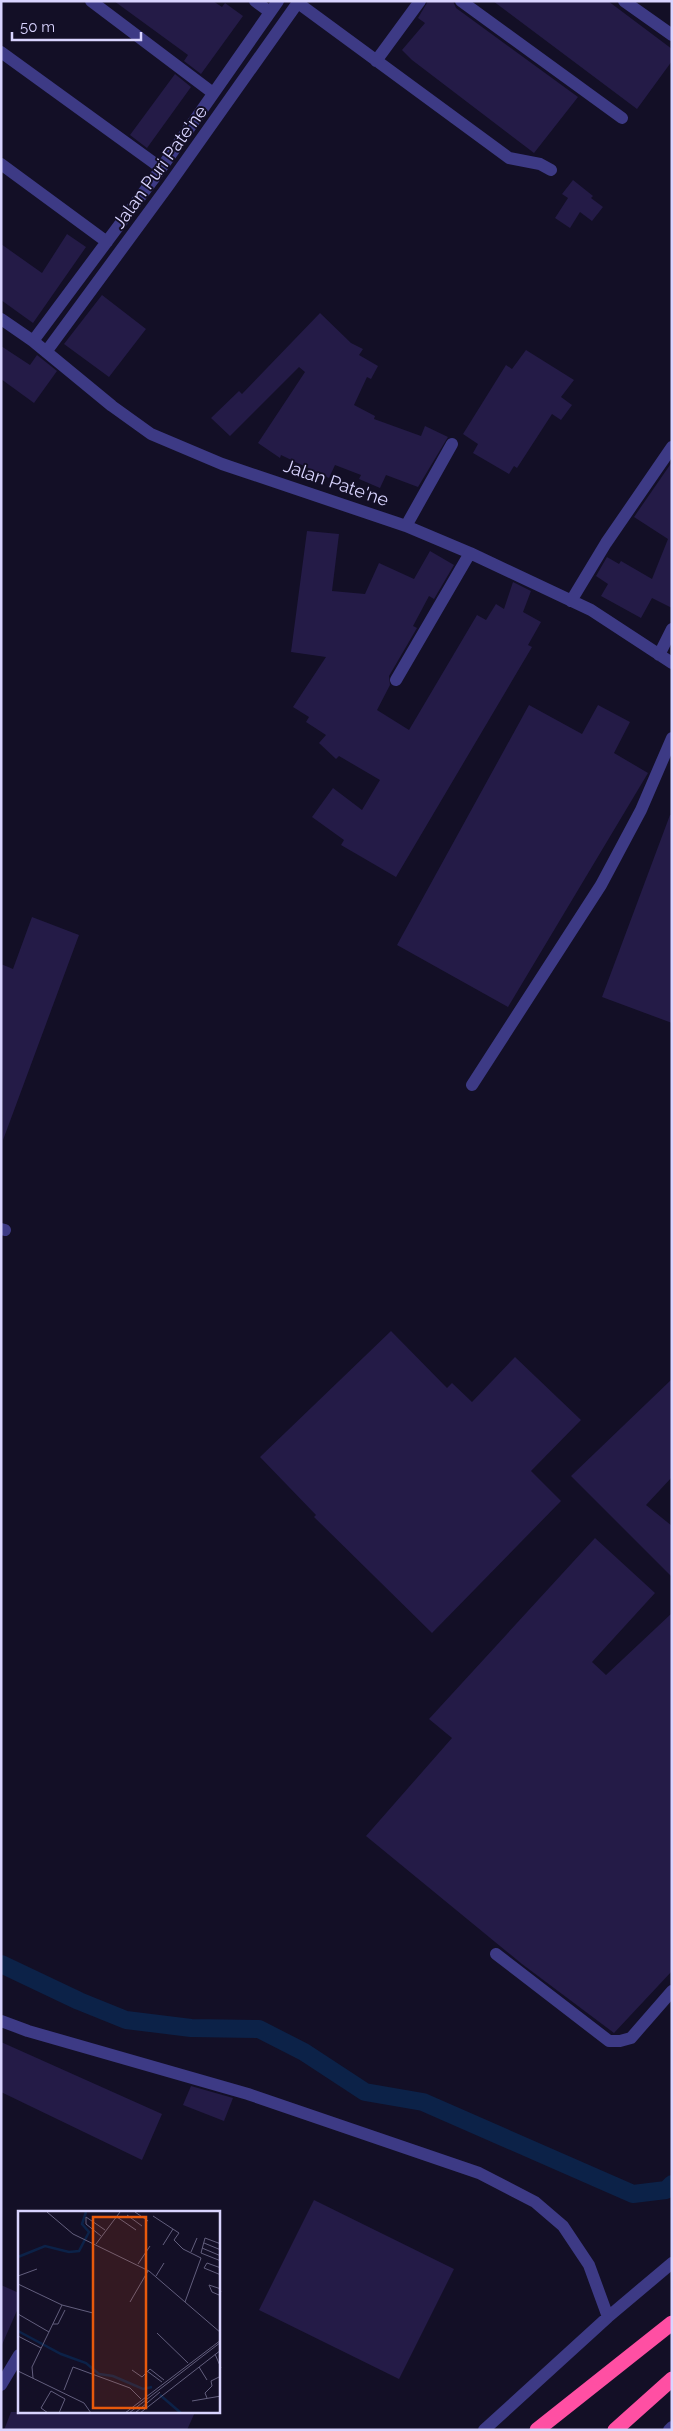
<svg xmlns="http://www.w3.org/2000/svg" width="673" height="2431" viewBox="0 0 673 2431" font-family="Raleway,sans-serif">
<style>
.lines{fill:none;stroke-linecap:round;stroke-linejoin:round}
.canal{stroke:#0c2248;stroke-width:18}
.building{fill:#241b47}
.minor{stroke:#3d3a85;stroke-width:12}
.highway{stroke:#ff4fa3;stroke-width:15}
.labels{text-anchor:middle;stroke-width:4;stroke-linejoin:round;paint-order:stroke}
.street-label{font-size:18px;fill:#d9d4ff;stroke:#130f26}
.inset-river{fill:none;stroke:#0c2248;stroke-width:2.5}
.inset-road{fill:none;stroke:#625e7d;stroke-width:1}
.view{fill:#e8590c;fill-opacity:0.15;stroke:#e8590c;stroke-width:2.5}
.inset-edge{fill:none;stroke:#d9d4ff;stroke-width:2.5}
</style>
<rect width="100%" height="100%" fill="#130f26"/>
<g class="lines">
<!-- canal -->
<path class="canal" d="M1 1964 79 2001 126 2020 191 2028 259 2029 304 2052 365 2092 423 2102 633 2194 666 2190 672 2184"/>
</g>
<!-- building -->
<path class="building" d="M114 1H213L222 7 225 3 243 16 201 74 184 61 188 55Z
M428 1H453L456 8 578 97 534 153 412 60 402 50 425 23 418 18Z
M493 1H608L672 49V61L637 109Z
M175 74 191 87 147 148 130 135Z
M573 180 593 196 591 198 603 207 592 221 580 212 570 228 555 218 568 198 562 194Z
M67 234 86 247 33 323 1 300V244L42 273Z
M102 295 146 329 109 377 64 344Z
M320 313 351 343 363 349 359 355 378 366 371 379 367 377 354 405 375 416 374 419 421 436 425 426 448 437 418 487 386 475 380 488 359 479 361 475 335 465 329 478 281 455 280 458 258 443 305 372 299 367 230 436 211 418 239 391 242 394Z
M1 346 30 365 37 355 57 371 34 403 1 379Z
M526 350 574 380 561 397 572 405 561 420 552 414 517 468 514 466 509 474 473 453 478 444 463 434 506 365 512 369Z
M672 462V608L652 598 641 618 601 596 608 584 596 576 607 557 619 564 621 561 652 579 668 539 634 517Z
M307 531 339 534 332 591 365 594 379 563 414 579 430 551 454 565 434 599 429 596 413 626 417 628 389 676 390 685 377 710 409 730 477 615 486 620 496 604 504 609 513 582 531 591 523 612 541 622 528 645 532 647 396 877 341 845 344 840 312 817 333 788 362 810 380 780 339 756 336 759 319 743 326 735 306 722 309 717 293 707 326 657 291 652Z
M529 705 582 734 598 705 630 722 614 753 648 773 508 1007 397 945Z
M670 815H672V1023L602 997Z
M32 917 79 935 3 1140 1 964 13 969Z
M391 1331 447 1388 452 1383 472 1402 515 1357 581 1420 531 1471 561 1501 432 1633 314 1517 316 1515 260 1457Z
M672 1379V1477L646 1505 672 1526V1577L571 1476Z
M595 1538 655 1593 592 1662 606 1675 672 1613V1971L614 2033 522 1964 366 1836 452 1738 429 1719Z
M1 2042 162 2114 142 2160 1 2092Z
M191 2086 233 2098 224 2121 183 2105Z
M314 2200 454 2269 399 2379 259 2310Z
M1 2285 19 2293V2306L1 2347Z
M11 2412H195L187 2430H4Z"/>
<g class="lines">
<!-- minor -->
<path class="minor" d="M91 1 213 93
M255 1 270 12
M461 1 622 118
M624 1 672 35
M298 3 509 158 540 164 551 170
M1 52 161 168
M376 61 420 1
M1 164 107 242
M1 319 33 341 112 406 151 434 222 464 406 526 470 553 591 610 672 663
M33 341 155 177 278 1
M46 352 168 186 299 1
M406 526 452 444
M571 601 606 543 672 447
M659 655 672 629
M396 680 470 553
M472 1085 601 885 641 810 672 738
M1 1229 5 1230
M496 1954 609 2041H620L631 2038 672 1991
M1 2021 28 2031 248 2094 479 2173 535 2202 563 2226 589 2265 608 2317
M1 2385 19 2355
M484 2430 608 2317 672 2263
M669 2430 672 2427"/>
<!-- highway -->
<path class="highway" d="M537 2430 672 2323
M615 2430 672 2379"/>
</g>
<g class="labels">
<!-- street labels -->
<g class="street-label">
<text transform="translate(160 167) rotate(-54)" y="6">Jalan Puri Pate'ne</text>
<text transform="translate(336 483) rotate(19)" y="6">Jalan Pate'ne</text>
</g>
</g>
<!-- overview -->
<g transform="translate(18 2211)">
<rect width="202" height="202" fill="#130f26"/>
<path class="inset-river" d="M0 46 27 35 51 41 61 40 71 21 64 13 68 1M0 120 43 143 68 152 81 163 95 165 125 178 134 176M142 184 163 202"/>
<path class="inset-road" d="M29 1 55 23 131 60 203 122M117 1 130 10M109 4 124 15M135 5 161 22 156 29 165 38 183 47 167 91M99 6 118 19M83 25 68 13V6L87 19M186 32 203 39M78 33 102 1M203 33 187 27 183 42 203 50M145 34 155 18M184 37 203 45M173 41 179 27M120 53 132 35M203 57 189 52 186 57 203 64M0 65 19 58M138 65 146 52M0 73 44 94 75 102M203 78 191 74 194 81 201 84 203 80M112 91 130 60M0 103 31 121M35 113H40L47 99M139 122 170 152M0 125 23 137M197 143 203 157M181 156 189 169M114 159 124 166 132 158 146 169M0 160 66 192 73 202M129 160 144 171M15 167 14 156 44 94M46 179 55 156 112 177 123 188M189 187 187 182 194 175 193 170 203 165M174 190 203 185M30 202 23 197 33 180 47 188 41 202M107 202 203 129M111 202 203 131M117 202 142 181M122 202 203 139"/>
<path class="view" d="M75 6H128V197H75Z"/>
<rect width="202" height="202" class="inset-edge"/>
</g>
<!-- border -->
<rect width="673" height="2431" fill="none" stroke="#d9d4ff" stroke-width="5"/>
<!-- scale -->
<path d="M12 32v8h129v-8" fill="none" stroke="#d9d4ff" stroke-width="2.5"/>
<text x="20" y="32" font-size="15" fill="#d9d4ff" stroke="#130f26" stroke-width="4" paint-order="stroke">50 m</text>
</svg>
